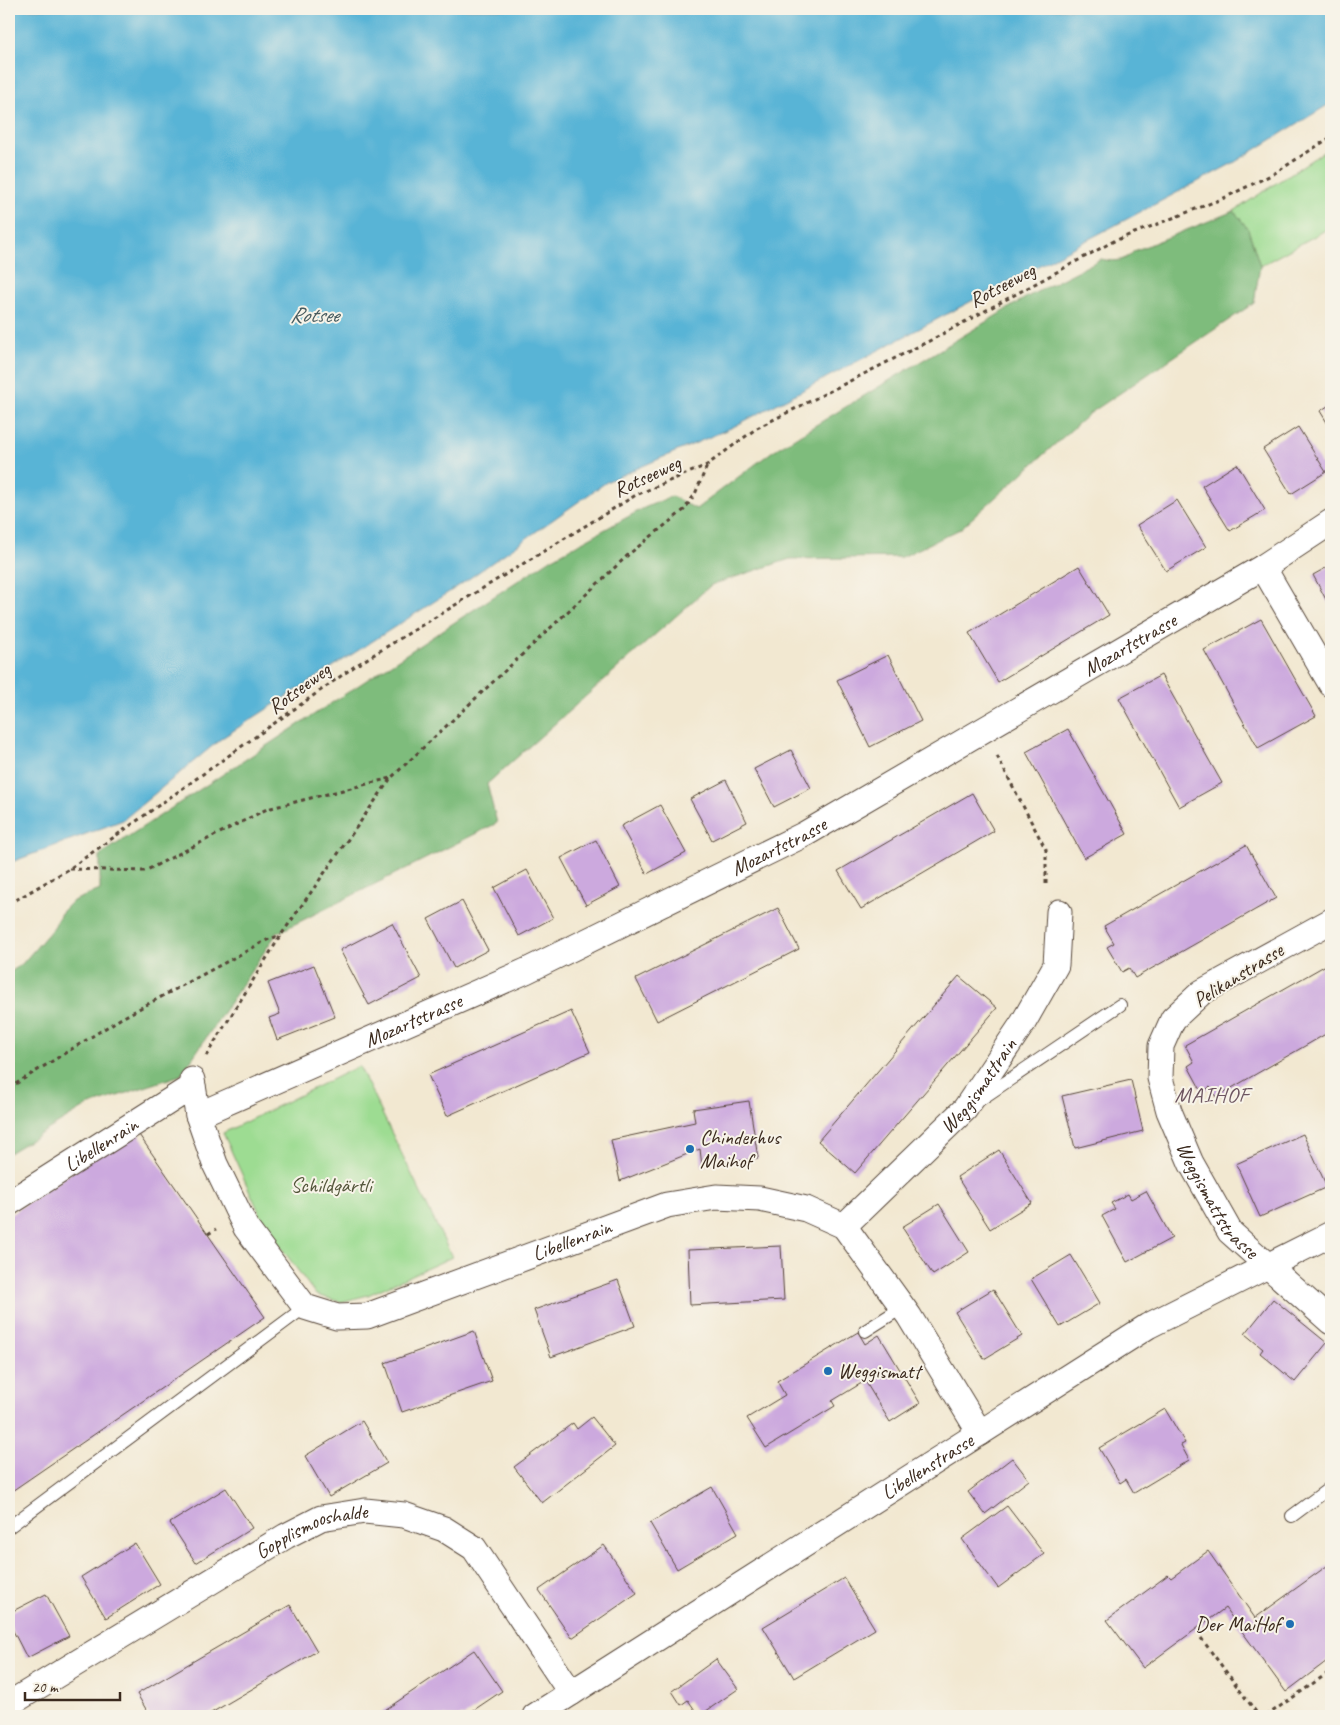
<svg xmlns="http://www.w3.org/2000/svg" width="1340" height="1725" viewBox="0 0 1340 1725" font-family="Caveat,sans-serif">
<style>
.green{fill:#9ddc92;stroke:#6c8358}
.forest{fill:#7ebc7c;stroke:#5c734d}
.water{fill:#59b4d6;stroke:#4a6f7a}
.building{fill:#cca9de}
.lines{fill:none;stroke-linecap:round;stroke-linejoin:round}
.lane-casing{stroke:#564639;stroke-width:14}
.street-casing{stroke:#564639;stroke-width:27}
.path{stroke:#564639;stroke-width:3;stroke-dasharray:4 4;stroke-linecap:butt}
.lane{stroke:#fff;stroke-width:12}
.street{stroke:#fff;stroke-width:25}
.poi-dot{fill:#1f6fb2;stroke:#f7f3e8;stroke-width:2}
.labels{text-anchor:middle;stroke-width:4;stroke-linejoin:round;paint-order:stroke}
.street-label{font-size:21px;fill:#3b2a1e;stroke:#f7f3e8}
.poi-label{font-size:21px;fill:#3b2a1e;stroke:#f7f3e8;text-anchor:start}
.park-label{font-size:21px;fill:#54563b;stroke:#f7f3e8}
.water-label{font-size:22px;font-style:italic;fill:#465a5e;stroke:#f7f3e8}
.neighbourhood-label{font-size:22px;letter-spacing:1px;fill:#6e5661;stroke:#f7f3e8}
</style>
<rect width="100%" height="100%" fill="#f7f3e8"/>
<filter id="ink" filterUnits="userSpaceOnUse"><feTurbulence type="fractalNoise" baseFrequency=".02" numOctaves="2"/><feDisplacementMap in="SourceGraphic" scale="10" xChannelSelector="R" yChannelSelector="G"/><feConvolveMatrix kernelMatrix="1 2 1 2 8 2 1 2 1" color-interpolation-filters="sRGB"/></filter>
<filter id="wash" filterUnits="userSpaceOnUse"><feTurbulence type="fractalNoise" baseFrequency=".0096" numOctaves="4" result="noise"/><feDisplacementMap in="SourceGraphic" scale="20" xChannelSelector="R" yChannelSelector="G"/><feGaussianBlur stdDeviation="1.12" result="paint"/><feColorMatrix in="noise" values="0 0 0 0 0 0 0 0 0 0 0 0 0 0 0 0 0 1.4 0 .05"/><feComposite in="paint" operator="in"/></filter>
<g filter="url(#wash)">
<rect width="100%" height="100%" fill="#f2e8d1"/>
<!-- green -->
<path class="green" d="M1331 147V227L1260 266 1248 229 1234 211Z
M359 1066 452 1257 368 1295 341 1302 316 1295 266 1227 223 1133Z"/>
<!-- forest -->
<path class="forest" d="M1234 211 1248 229 1260 266 1254 303 1089 414 960 529 902 557 790 559 711 585 487 784 497 823 277 933 181 1075 87 1106 9 1153V973L22 964 54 927 61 913 73 901 100 890V855L551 559 644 508 672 496 696 509 773 451 1027 297 1101 259C1114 262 1125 262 1134 251Z"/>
<!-- water -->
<path class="water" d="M9 9H1331V103L1235 162 733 427 608 481 460 585 222 738 123 820 9 863Z"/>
<g id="blocks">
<!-- building -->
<path class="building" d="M1331 404V429L1320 411Z
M1298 427 1326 472 1291 494 1263 449Z
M1237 464 1265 510 1230 531 1202 486Z
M1177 500 1206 547 1166 571 1137 525Z
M1331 565V609L1313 575Z
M1079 566 1109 615 998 682 969 633Z
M1261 619 1316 716 1258 748 1204 650Z
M888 655 921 721 870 747 837 680Z
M1161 675 1222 783 1179 807 1119 698Z
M1068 729 1127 834 1084 858 1026 752Z
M791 750 811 788 774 807 754 769Z
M726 780 747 822 712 840 690 799Z
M972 793 994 831 861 909 838 871Z
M660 805 686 853 647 874 621 826Z
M596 840 620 887 586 905 561 858Z
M1246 845 1276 898 1135 978 1129 968 1122 972 1107 947 1114 943 1104 926Z
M527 870 553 918 519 936 494 888Z
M462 901 488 950 454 968 428 919Z
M778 908 799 949 657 1021 636 979Z
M392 923 421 978 369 1005 340 950Z
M314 965 335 1017 277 1040 269 1018 280 1014 268 983Z
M1326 965 1331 973V1031L1216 1097 1210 1087 1202 1092 1188 1066 1194 1062 1185 1045Z
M959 976 997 1008 855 1173 818 1141Z
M571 1011 590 1052 447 1116 428 1075Z
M1131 1080 1143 1131 1075 1148 1062 1096Z
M749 1101 758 1158 702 1166 700 1149 620 1181 611 1140 695 1122 693 1109Z
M135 1129 265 1317 9 1493V1216Z
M1303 1134 1327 1187 1260 1217 1236 1164Z
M999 1150 1032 1203 990 1229 957 1177Z
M1146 1191 1172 1238 1127 1262 1102 1216 1115 1209 1111 1203 1128 1194 1131 1199Z
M939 1204 969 1252 933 1275 902 1227Z
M781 1246 784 1300 690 1305 688 1250Z
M1071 1255 1100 1303 1060 1327 1031 1279Z
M618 1280 635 1326 551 1357 534 1310Z
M993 1289 1022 1336 984 1359 955 1312Z
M1273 1299 1327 1343 1295 1382 1260 1353 1263 1349 1245 1334Z
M474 1331 492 1381 402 1412 385 1363Z
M858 1332 865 1344 879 1335 920 1403 890 1422 865 1381 832 1401 835 1406 766 1448 747 1418 785 1395 777 1381Z
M1165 1409 1185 1443 1181 1445 1189 1460 1134 1493 1126 1479 1120 1483 1099 1448Z
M592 1417 615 1446 542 1503 514 1467 573 1423 577 1429Z
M362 1421 387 1463 329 1497 305 1456Z
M1012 1458 1029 1480 985 1514 968 1492Z
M712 1487 738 1533 677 1569 650 1523Z
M226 1488 252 1528 196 1563 170 1523Z
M1007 1506 1044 1554 998 1588 962 1539Z
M135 1543 160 1584 106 1618 81 1577Z
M604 1545 637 1593 572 1638 539 1590Z
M1208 1551 1255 1618 1331 1563V1658L1286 1692 1225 1608 1143 1668 1107 1620 1168 1575 1171 1578Z
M844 1578 875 1629 794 1678 763 1627Z
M46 1594 69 1636 27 1658 9 1623V1613Z
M290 1605 317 1651 206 1716H150L137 1694Z
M474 1650 502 1691 465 1716H376Z
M716 1659 738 1689 699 1716 688 1700 681 1705 672 1691Z"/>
</g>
</g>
<g filter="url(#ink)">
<use href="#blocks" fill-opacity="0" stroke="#564639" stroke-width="1"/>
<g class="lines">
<defs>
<path id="lane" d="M978 1101 1120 1005
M865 1331 903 1307
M1292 1516 1331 1487
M9 1527 305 1307"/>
<g id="street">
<path d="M1263 567 1331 684"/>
<path id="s1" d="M1331 921 1202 992 1173 1019 1161 1046 1160 1078 1169 1111 1191 1163 1230 1232 1331 1322"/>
<path id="s2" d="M192 1080 198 1115 215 1164 246 1228 305 1307 337 1317 367 1316 667 1205 716 1197 760 1199 806 1209 844 1226 909 1316 980 1433"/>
<path id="s3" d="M198 1115 526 971 805 834 1263 567 1331 522"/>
<path id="s4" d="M9 1203 193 1086"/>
<path id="s5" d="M844 1226 965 1109 1023 1023 1056 965 1059 912"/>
<path id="s6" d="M9 1704 286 1536 321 1518 365 1511 404 1515 444 1529 474 1548 571 1693"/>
<path id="s7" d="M535 1716 1148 1326 1331 1234"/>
</g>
</defs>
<!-- lane casing -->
<use href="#lane" class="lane-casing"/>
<!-- street casing -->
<use href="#street" class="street-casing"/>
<!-- path -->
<path class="path" d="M997 756 1046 850V886
M69 869 145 871 267 809 391 778
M9 904 69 869 355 666 636 495 707 465 757 428 933 339 1114 241 1224 198 1275 173 1331 137
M206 1056 281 935 391 778 629 554 684 510 695 494 707 466
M9 1088 120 1019 267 940 281 935
M208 1234 216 1229
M1201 1638 1259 1716
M1266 1716 1331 1671"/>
<!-- lane -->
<use href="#lane" class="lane"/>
<!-- street -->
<use href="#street" class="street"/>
</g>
</g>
<!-- markers -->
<g class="poi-dot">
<circle cx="690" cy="1149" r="5"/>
<circle cx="828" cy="1371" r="5"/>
<circle cx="1290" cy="1624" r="5"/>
</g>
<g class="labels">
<!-- street labels -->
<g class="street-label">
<text transform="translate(1002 285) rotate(-28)" y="7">Rotseeweg</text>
<text transform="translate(647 476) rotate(-25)" y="7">Rotseeweg</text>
<text dy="7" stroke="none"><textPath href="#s3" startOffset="1045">Mozartstrasse</textPath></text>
<text transform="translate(299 688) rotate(-36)" y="7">Rotseeweg</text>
<text dy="7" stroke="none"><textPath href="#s3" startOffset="640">Mozartstrasse</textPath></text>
<text transform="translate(1238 975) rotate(-32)" y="7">Pelikanstrasse</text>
<text dy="7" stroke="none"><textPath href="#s3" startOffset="235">Mozartstrasse</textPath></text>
<text dy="7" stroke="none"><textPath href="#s5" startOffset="195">Weggismattrain</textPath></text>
<text dy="7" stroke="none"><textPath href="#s4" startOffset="109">Libellenrain</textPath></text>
<text dy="7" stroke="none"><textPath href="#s1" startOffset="385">Weggismattstrasse</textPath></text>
<text dy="7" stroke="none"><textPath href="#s2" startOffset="539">Libellenrain</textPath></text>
<text dy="7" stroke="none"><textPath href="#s7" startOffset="465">Libellenstrasse</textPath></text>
<text dy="7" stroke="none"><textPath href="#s6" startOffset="350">Gopplismooshalde</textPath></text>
</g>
<!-- poi labels -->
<g class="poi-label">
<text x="700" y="1144">Chinderhus<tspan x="700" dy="24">Maihof</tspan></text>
<text x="838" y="1378">Weggismatt</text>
<text x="1280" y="1631" text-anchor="end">Der MaiHof</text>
</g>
<!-- park labels -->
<g class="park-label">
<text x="331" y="1192">Schildgärtli</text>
</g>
<!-- water labels -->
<g class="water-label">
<text x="314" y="322">Rotsee</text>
</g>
<!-- neighbourhood labels -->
<g class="neighbourhood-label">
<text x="1212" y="1102">MAIHOF</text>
</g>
</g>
<!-- margin -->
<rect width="1340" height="1725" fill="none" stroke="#f7f3e8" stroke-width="30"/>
<!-- scale -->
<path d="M25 1692v8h95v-8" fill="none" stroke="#3b2a1e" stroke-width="2.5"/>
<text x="32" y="1692" font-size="15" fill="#3b2a1e" stroke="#f7f3e8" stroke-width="4" paint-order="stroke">20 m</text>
</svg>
